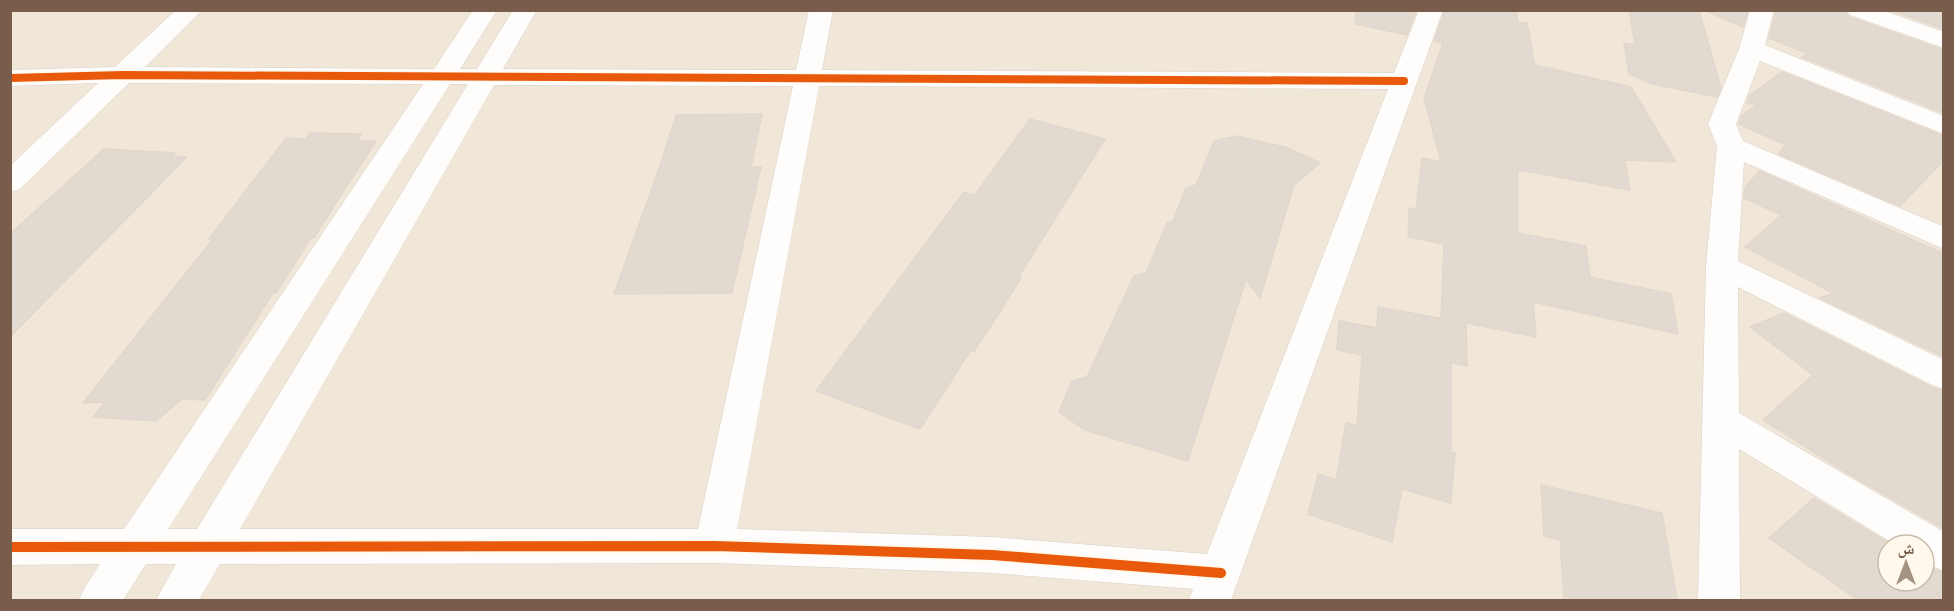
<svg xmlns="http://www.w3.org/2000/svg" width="1954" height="611" viewBox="0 0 1954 611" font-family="'PT Sans','Noto Naskh Arabic',sans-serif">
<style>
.residential{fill:#f1e7d8;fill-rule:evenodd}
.building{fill:#e2dad0;stroke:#e1d7cd;stroke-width:1.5}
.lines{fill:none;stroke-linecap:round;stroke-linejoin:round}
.minor-casing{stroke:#d7d1c9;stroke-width:1}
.minor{fill:#fefdfc;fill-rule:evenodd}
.cycleway-far1-casing{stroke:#fff9ed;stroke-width:10}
.cycleway-casing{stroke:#fff9ed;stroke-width:14}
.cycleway-far1{stroke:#e8590c;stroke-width:8}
.cycleway{stroke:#e8590c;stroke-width:10}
</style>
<rect width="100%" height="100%" fill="#f8f4eb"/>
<!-- residential -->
<path class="residential" d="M10 11H1943V600H11ZM1888 545H1924V581H1888Z"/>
<!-- building -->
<path class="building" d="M1356 10H1416L1407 35 1355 24Z
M1445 10H1516L1518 22 1527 23 1535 65 1631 87 1676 162 1625 160 1630 190 1518 170V233L1586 246 1590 277 1671 294 1678 334 1533 302 1536 337 1441 318 1444 244 1408 237 1409 208 1416 209 1422 158 1441 162 1424 98 1443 43 1434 41Z
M1629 10H1699L1721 88 1717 97 1652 84 1629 74 1624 43 1635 45Z
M1704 10H1748L1743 27Z
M1776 10H1844L1849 17 1944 50V113L1802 57 1808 54 1769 38Z
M1890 10H1944V29Z
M1782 72 1944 136V160L1900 206 1778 154 1786 145 1739 124 1741 116 1757 104 1747 103 1749 96Z
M762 114 751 167H761L732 293 614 294 660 166 676 115Z
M1030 119 1105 139 1018 278H1021L998 315 974 351 971 350 920 429 816 391 964 192 975 195Z
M309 133 362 134 357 141H376L314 237 311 238 276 293H273L205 400 182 399 156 421 93 417 105 402 83 403 213 239H209L286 138 306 139Z
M1237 136 1288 148 1320 163 1294 185 1260 298 1246 279 1188 461 1085 430 1059 412 1072 381 1087 377 1134 276 1146 273 1167 223 1173 221 1186 188 1196 185 1214 141Z
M104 149 175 153 172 156 187 157 10 337V234Z
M1760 171 1944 254V357L1820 298 1833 293 1745 247 1781 215 1744 198 1745 187Z
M1378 307 1466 323 1467 366 1451 363V452L1455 453 1451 503 1402 489 1392 542 1308 514 1318 474 1336 480 1346 423 1357 426 1362 355 1337 350 1339 321 1377 328Z
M1784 313 1931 387 1944 391V529L1844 471 1763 420 1813 375 1750 327Z
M1541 485 1662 513 1677 600H1564L1560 540 1544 536Z
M1814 498 1892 545H1888V581H1924V564L1944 573V600H1858L1769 538Z"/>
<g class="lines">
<defs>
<path id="minor" d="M176 10H202L145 67 434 69 473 10H497L460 69H477L513 10H537L503 69 796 70 809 10H833L822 70 1394 73 1419 10H1443L1231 600H1189L1193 589 992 573 714 563 220 564 199 600H156L176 564H146L123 600H79L85 587 100 564 10 565V529H124L423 84 129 83 20 189 10 192V166L98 83 10 86V70L115 67ZM450 84H468L197 529H168ZM494 85 793 86 698 529H240ZM819 86 1388 89 1207 554 992 537 737 529Z
M1750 10H1774L1765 45 1944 116V134L1760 61 1736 124 1743 141 1944 227V249L1744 162 1738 261 1944 360V389L1932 385 1738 287 1739 413 1944 532V571L1924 562V545H1896L1739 449 1740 600H1698L1706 266 1717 146 1708 124 1739 49Z
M1846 10H1882L1944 32V48L1850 15Z"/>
</defs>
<!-- minor casing -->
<use href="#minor" class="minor-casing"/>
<!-- minor -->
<use href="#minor" class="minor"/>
<defs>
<path id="cycleway-far1" d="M10 78 122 75 1404 81"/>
<path id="cycleway" d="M10 547 714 546 992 555 1221 573"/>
</defs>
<!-- cycleway-far1 casing -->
<use href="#cycleway-far1" class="cycleway-far1-casing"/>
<!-- cycleway casing -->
<use href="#cycleway" class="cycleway-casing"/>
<!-- cycleway-far1 -->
<use href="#cycleway-far1" class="cycleway-far1"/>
<!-- cycleway -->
<use href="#cycleway" class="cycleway"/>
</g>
<!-- border -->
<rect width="1954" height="611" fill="none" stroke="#775d4a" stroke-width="24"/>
<!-- north arrow -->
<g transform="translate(1906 563)"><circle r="28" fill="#fff9ed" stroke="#c9bbac" stroke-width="1.5"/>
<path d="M0-4.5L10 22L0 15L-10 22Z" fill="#a49282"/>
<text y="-9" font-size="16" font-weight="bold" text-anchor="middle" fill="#775d4a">ش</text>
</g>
</svg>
